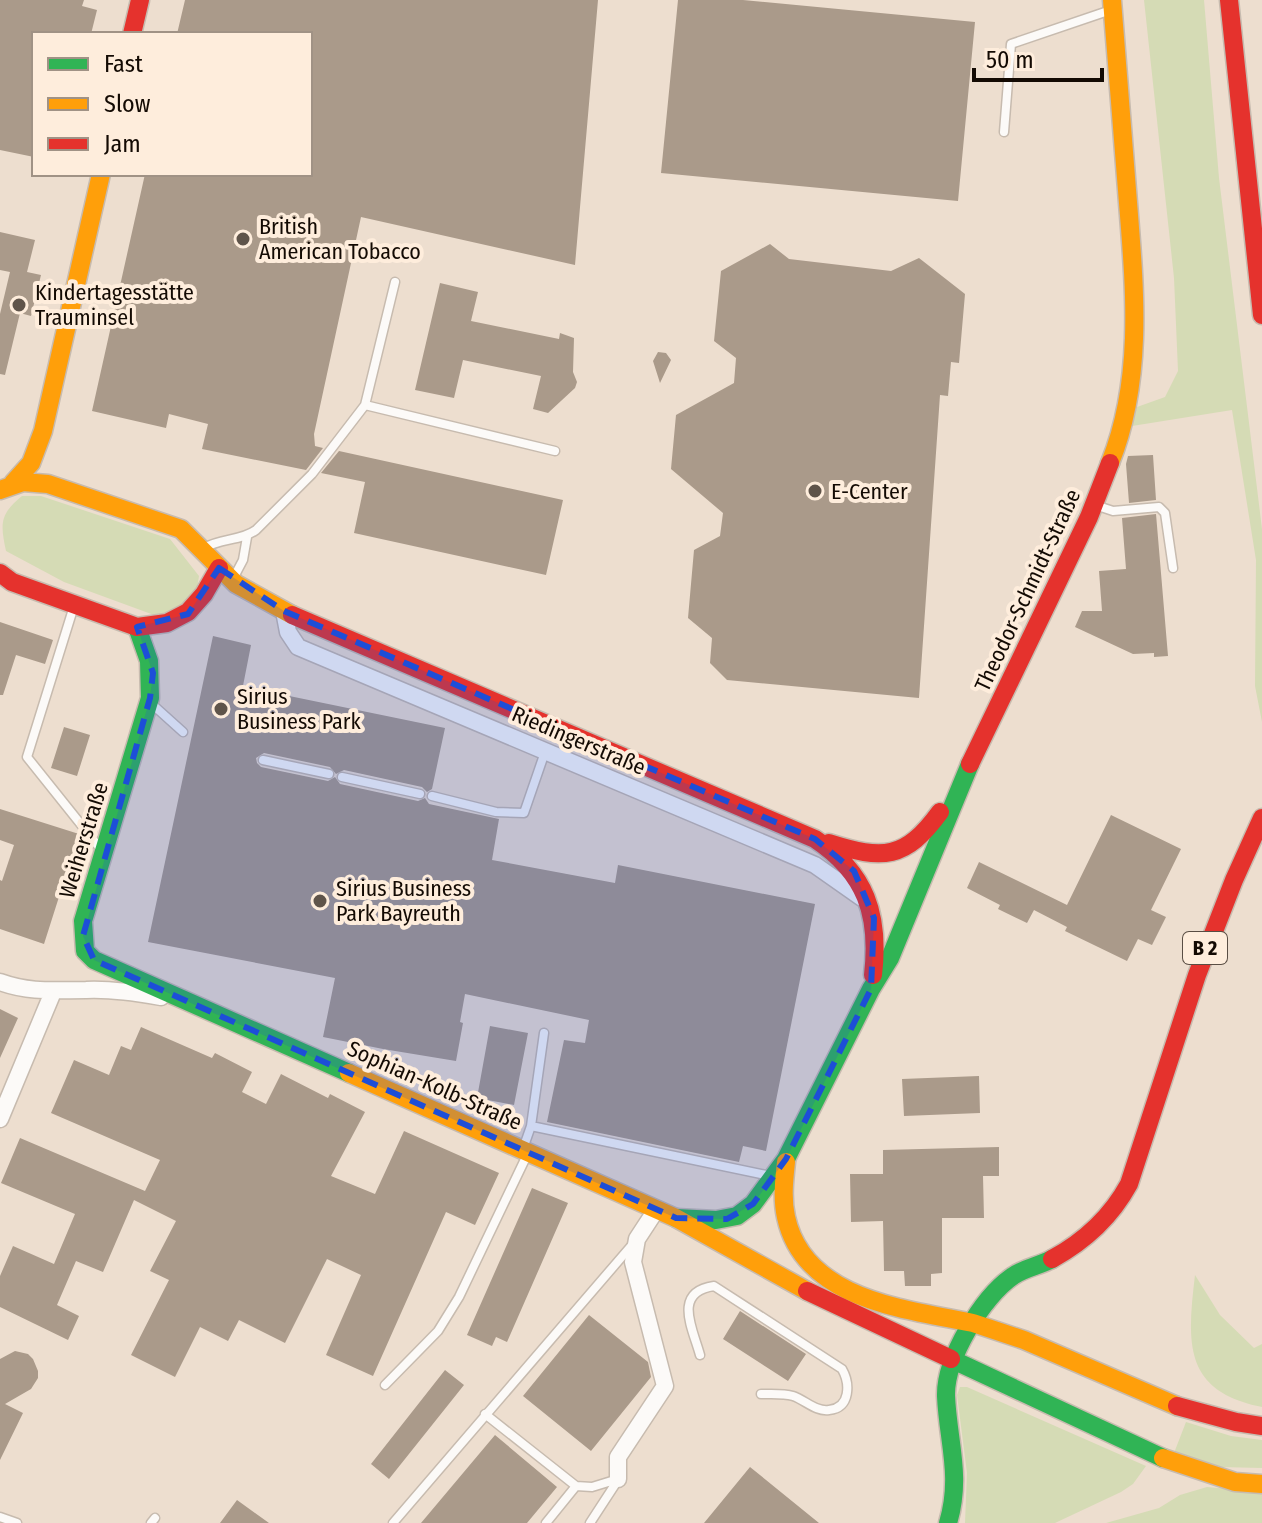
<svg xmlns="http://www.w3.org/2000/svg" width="1262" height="1523" viewBox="0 0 1262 1523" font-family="'Fira Sans Condensed',sans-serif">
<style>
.green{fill:#d5dbb5}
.building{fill:#aa9a8a}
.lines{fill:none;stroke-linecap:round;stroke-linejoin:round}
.lane-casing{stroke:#c7bbaf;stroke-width:11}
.street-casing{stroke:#c7bbaf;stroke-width:19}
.fast-casing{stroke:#c7bbaf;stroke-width:21}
.slow-casing{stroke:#c7bbaf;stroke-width:21}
.jam-casing{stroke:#c7bbaf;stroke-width:21}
.lane{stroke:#fcfaf8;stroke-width:8}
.street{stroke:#fcfaf8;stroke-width:16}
.fast{stroke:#30b455;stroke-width:18}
.slow{stroke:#ff9f0a;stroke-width:18}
.jam{stroke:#e5322d;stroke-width:18}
.marked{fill:#1d4ed8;fill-opacity:0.2;stroke:#1d4ed8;stroke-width:6;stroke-dasharray:16 10;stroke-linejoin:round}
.poi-dot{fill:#5f544a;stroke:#feeddc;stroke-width:3}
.labels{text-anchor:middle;stroke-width:8;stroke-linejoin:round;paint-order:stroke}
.shield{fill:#feeddc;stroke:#5a4e44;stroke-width:2}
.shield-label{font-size:20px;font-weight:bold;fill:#130a03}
.poi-label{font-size:22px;fill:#130a03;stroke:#feeddc;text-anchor:start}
.street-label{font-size:22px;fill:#130a03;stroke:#feeddc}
</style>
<rect width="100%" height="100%" fill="#eddecf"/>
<!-- green -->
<path class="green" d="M1144 0H1204L1219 178 1262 529V722L1255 686 1256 560 1232 410 1132 426 1137 407 1165 397 1178 371 1174 278Z
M22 496H41L170 539 199 576 196 595 185 612 154 615 64 582 6 551C0 523 0 514 22 496Z
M1195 1275 1220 1315 1254 1348 1262 1344V1407C1183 1391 1187 1343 1195 1275Z
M960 1387H967L1146 1466 1133 1484 1121 1492 1055 1523H965L967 1473 957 1395Z
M1186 1422 1231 1436 1262 1440V1468L1219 1467 1174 1453Z
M1207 1487 1262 1492V1523H1106L1159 1508 1180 1495Z"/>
<!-- building -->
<path class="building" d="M0 0H84L82 6 97 10 91 34H34V157L0 150Z
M185 0H598L575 265 361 217 314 434 315 446 323 448 306 470 202 449 208 424 169 414 166 428 92 411 145 174H310V34H177Z
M678 0H743L975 22 958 201 661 173Z
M0 232 35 240 27 272 41 275 31 316 20 313 5 375 0 374V314L10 272 0 270Z
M770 244 789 259 891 271 919 258 965 294 959 363 951 362 948 396 940 395 919 698 727 680 710 663 712 638 688 618 694 550 720 536 723 513 671 469 676 415 734 383 736 358 714 341 721 271Z
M440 283 478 292 471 321 559 339 560 333 574 338 573 372 577 382 575 388 548 413 533 409 541 376 463 360 454 398 415 390Z
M658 352 666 353 671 360 660 383 653 361Z
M339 451 563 500 546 575 354 533 365 482 321 473Z
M1153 455 1156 500 1129 503 1126 464 1128 456Z
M1156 514 1168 656 1154 657V653L1133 654 1075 627 1082 611H1102L1099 571 1126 569 1122 518Z
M0 622 53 640 45 664 16 655 3 695H0Z
M213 636 251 645 241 696 250 688 445 728 432 789 427 792 422 787 344 770 336 774 330 767 264 753 256 758 257 763 261 767 328 781 335 777 340 784 418 801 425 798 429 804 499 819 492 860 615 883 618 865 815 904 766 1151 743 1146 739 1162 547 1122 564 1040 585 1043 589 1020 465 994 460 1022 463 1023 456 1061 383 1049 323 1037 335 978 148 942Z
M64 727 90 735 77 776 51 768Z
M0 809 79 834 44 944 0 929V880L2 881 14 845 0 840Z
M1111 815 1181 849 1151 910 1166 917 1152 945 1138 939 1127 961 1065 931 1067 927 1034 910 1027 923 998 909 1000 905 967 888 979 862 1067 905Z
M0 1009 18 1018 0 1058Z
M490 1026 528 1033 514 1105 477 1098Z
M141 1027 212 1058 215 1053 252 1072 242 1092 266 1104 281 1074 328 1098 330 1094 365 1112 331 1176 375 1194 404 1131 499 1173 475 1225 446 1212 373 1376 326 1355 361 1275 327 1259 285 1343 239 1320 228 1341 200 1327 175 1377 131 1355 169 1280 150 1271 176 1221 134 1200 103 1272 76 1261 57 1305 79 1316 68 1340 0 1307V1276L13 1246 54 1264 75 1214 1 1183 20 1138 145 1191 160 1160 51 1113 74 1060 109 1075 121 1046 131 1050Z
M979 1076 980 1113 904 1116 902 1079Z
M999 1147V1176H983L984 1218H942V1273L931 1274V1286H905L904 1271H884L883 1221 851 1222 850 1174H883V1150Z
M532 1188 568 1203 507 1342 496 1337 492 1346 467 1335Z
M740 1311 806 1354 788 1381 723 1339Z
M589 1315 648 1362 651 1377 591 1451 523 1396Z
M15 1351 28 1354 33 1359 38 1371V1378L31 1389 5 1404 23 1413 0 1460V1359Z
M445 1370 464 1385 389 1479 371 1464Z
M495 1435 557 1487 527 1523H421Z
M750 1467 819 1523H704Z
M237 1500 269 1523H220Z"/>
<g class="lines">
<defs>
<path id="lane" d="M1004 132 1011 44 1108 11
M365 405 395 282
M1095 505 1113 511 1159 507 1165 513 1173 568
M204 548C221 538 241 541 256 530L312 474 365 405 555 451
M234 577 243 560 247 537
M74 606 27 757 99 847
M153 705 183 732
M263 760 329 774
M342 777 420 794
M432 796 496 812 524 813 545 752
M531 1126 544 1033
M524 1146 531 1126 771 1176
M700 1355C693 1329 672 1292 714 1286L842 1369C850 1383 851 1408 829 1410 816 1412 805 1400 793 1396 783 1393 771 1394 761 1394
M385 1385 438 1331 459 1297 528 1153
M485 1414 576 1486 592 1487 618 1479
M0 1517 17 1523
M151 1523 155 1518
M393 1523 632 1245
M546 1523 576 1486
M590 1523 618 1480"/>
<path id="street" d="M284 611 288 632 298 647 815 865 862 898
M0 982C30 993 55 990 86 990 112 989 137 993 161 997
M0 1119 53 992
M618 1479V1457L665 1386 633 1262 637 1239 656 1210"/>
<path id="fast" d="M137 627 149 661 150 698 83 921 85 951 94 960 349 1073
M676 1218 716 1220 737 1216 753 1204 786 1159 871 989 890 958 970 764
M951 1359 1163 1458
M948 1523C962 1476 948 1442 946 1396 945 1359 982 1297 1013 1276 1024 1268 1039 1266 1052 1259"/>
<path id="slow" d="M1110 463C1145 376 1134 281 1127 190 1122 126 1117 63 1112 0
M13 483 31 463 43 431 101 174
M0 490 23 482 48 484 181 529 236 584 292 615
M349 1073 676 1218 807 1291
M786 1162C784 1180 782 1199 786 1217 804 1300 905 1309 973 1323
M973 1323 1024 1340 1177 1406
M1163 1458 1235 1482 1262 1484"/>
<path id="jam" d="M1229 0 1262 315
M132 34 140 0
M0 573 12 582 137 627 167 623 188 612 204 594 219 568
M292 615 815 839C866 873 880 915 873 975
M970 764 1089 517 1110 463
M829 843C883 860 905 860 940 812
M1052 1259C1085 1241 1111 1217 1129 1184L1197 975 1234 880 1262 818
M807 1291 951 1359
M1177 1406 1236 1422 1262 1426"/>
</defs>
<!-- lane casing -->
<use href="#lane" class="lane-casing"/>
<!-- street casing -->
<use href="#street" class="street-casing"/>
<!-- fast casing -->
<use href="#fast" class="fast-casing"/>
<!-- slow casing -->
<use href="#slow" class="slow-casing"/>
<!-- jam casing -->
<use href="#jam" class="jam-casing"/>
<!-- lane -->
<use href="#lane" class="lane"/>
<!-- street -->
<use href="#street" class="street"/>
<!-- fast -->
<use href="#fast" class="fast"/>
<!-- slow -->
<use href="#slow" class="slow"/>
<!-- jam -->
<use href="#jam" class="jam"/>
</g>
<!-- marked area -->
<path class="marked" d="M219 568 284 611 815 839 854 871 874 918 871 989 786 1159 753 1204 727 1219 676 1218 94 960 83 936 150 698 153 673 137 627 188 614Z"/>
<!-- markers -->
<g class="poi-dot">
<circle cx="243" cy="239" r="8"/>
<circle cx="19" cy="305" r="8"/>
<circle cx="815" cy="491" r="8"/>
<circle cx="221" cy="709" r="8"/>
<circle cx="320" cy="901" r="8"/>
</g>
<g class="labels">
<!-- shield labels -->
<rect class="shield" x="1183" y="932" width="44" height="32" rx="6"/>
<g class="shield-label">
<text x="1205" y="955">B 2</text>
</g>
<!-- poi labels -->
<g class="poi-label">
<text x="259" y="234">British<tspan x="259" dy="25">American Tobacco</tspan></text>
<text x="35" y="300">Kindertagesstätte<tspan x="35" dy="25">Trauminsel</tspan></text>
<text x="831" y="499">E-Center</text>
<text x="237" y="704">Sirius<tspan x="237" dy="25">Business Park</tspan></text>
<text x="336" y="896">Sirius Business<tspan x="336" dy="25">Park Bayreuth</tspan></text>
</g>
<!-- street labels -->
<g class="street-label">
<text transform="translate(1027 590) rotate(-65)" y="8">Theodor-Schmidt-Straße</text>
<text transform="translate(579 740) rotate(23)" y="8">Riedingerstraße</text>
<text transform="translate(83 840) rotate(-73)" y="8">Weiherstraße</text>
<text transform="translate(435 1085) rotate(24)" y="8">Sophian-Kolb-Straße</text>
</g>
</g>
<!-- legend -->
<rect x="32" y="32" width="280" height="144" fill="#feeddc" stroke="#a09285" stroke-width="2"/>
<rect x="48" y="58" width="40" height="12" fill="#30b455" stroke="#a09285" stroke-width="2"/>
<text x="104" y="72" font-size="24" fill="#130a03">Fast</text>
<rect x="48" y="98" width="40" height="12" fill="#ff9f0a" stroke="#a09285" stroke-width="2"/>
<text x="104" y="112" font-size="24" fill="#130a03">Slow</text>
<rect x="48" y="138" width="40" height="12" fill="#e5322d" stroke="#a09285" stroke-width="2"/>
<text x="104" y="152" font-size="24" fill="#130a03">Jam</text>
<!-- scale -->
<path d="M974 68v12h128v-12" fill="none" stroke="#130a03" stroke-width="4"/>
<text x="986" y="68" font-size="24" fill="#130a03" stroke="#feeddc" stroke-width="6" paint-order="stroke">50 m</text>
</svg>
